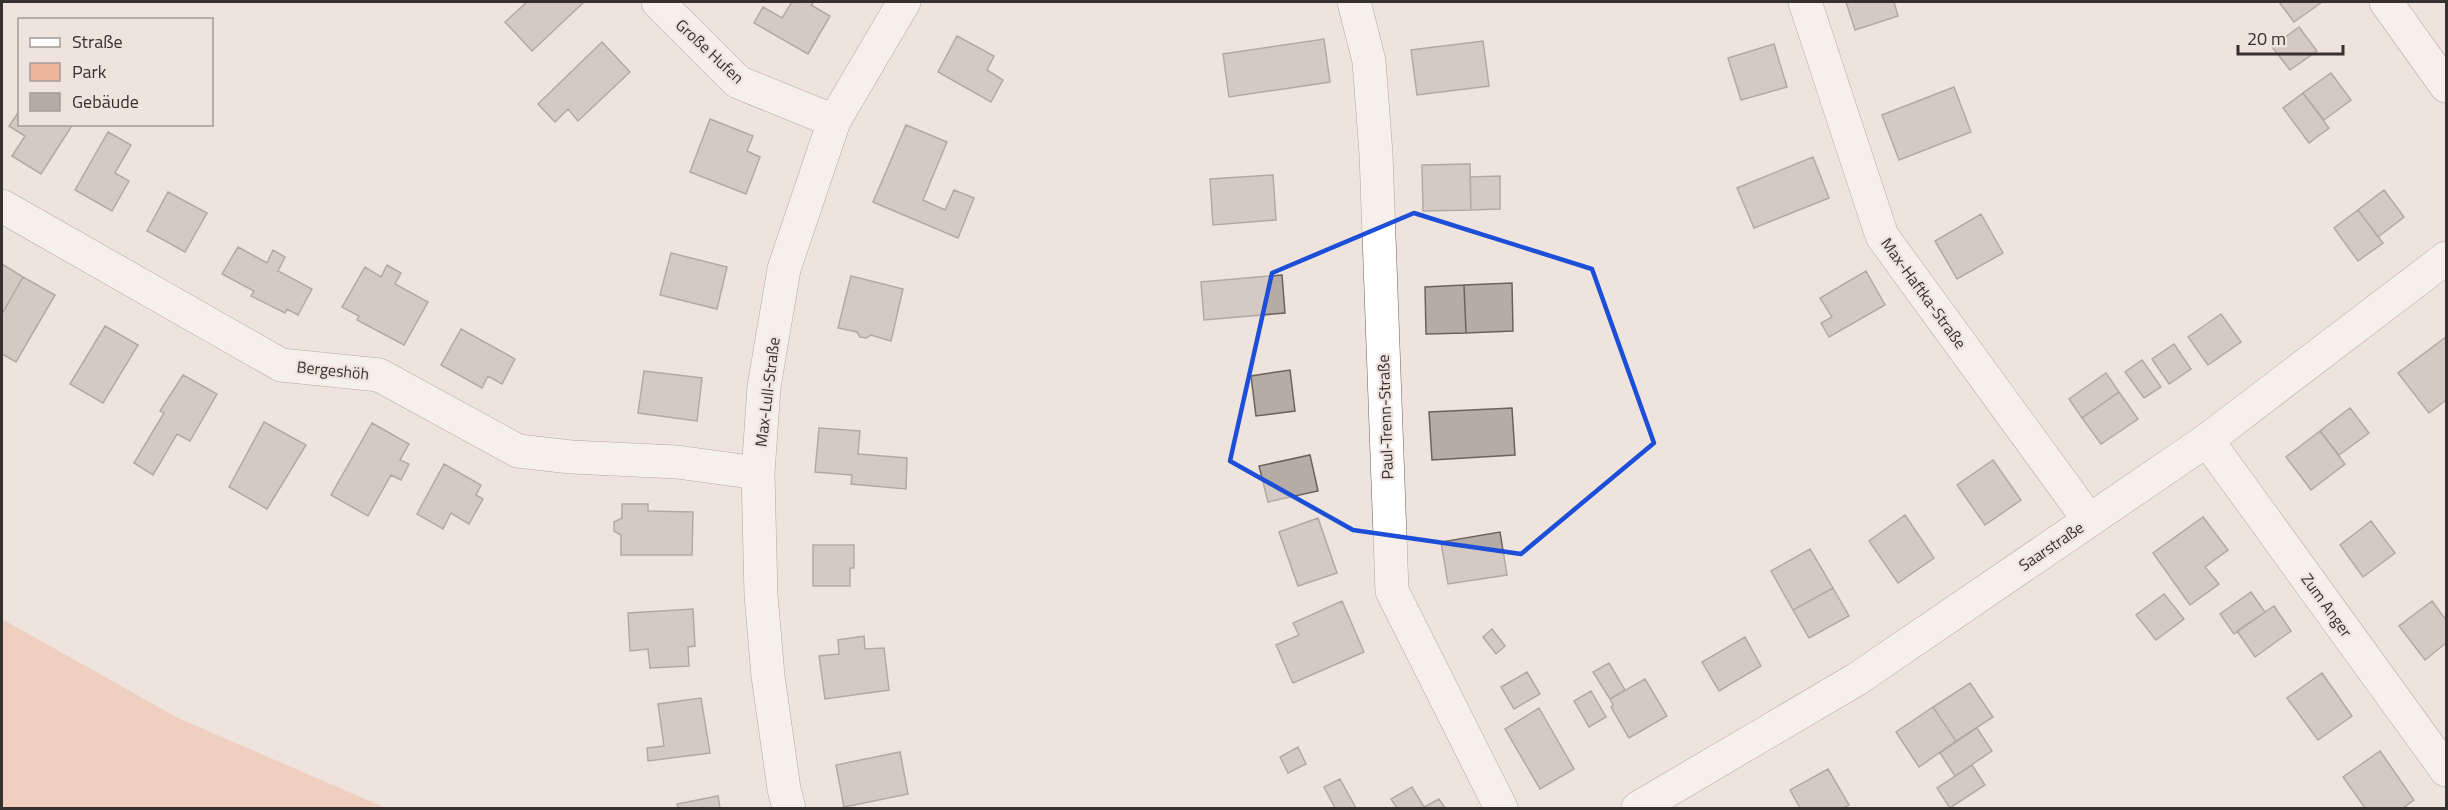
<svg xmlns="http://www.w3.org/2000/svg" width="2448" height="810" viewBox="0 0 2448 810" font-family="'Titillium Web',sans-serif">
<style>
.green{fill:#eeb79e}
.building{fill:#b6aba5;stroke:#6c625d;stroke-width:1.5}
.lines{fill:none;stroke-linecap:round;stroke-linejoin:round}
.minor-casing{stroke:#6b605c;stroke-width:34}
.minor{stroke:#fff;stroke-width:33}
.marked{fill:none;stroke:#1d4ed8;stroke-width:4.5;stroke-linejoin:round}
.labels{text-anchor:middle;stroke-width:4.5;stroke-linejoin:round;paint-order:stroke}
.street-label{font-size:16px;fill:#35312f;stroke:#efe3dd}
</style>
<rect width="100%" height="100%" fill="#efe3dd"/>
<!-- green -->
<path class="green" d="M2 619 178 718 386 808H2Z"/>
<!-- building -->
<path class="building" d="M527 2H584L532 51 505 22Z
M792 2H814L811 5 830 16 808 54 754 23 763 7 782 18Z
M1846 2H1894L1898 16 1855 30Z
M2279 2H2322L2294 22Z
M2299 27 2317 51 2290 70 2272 47Z
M957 36 994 56 987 70 1003 80 991 102 938 72Z
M1324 39 1330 82 1229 97 1223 54Z
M1483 41 1489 86 1417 95 1411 50Z
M602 42 630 72 578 121 568 109 555 122 538 104Z
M1774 44 1787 87 1741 100 1728 58Z
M2331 73 2351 100 2324 120 2303 93Z
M1954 87 1971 132 1899 160 1882 115Z
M2303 93 2329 128 2309 143 2283 108Z
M20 110V124H73L41 174 12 156 25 136 9 126Z
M710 119 753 136 747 151 760 157 746 194 690 172Z
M906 125 947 142 923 200 945 210 954 190 974 198 958 238 873 202Z
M108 132 131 145 115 173 129 181 112 211 75 190Z
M1813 157 1829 198 1754 228 1737 188Z
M1470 164 1471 210 1423 211 1422 165Z
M1273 175 1276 220 1213 225 1210 179Z
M1500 176V209L1471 210 1470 177Z
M2384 190 2404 217 2378 237 2358 210Z
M168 192 207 213 185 252 147 231Z
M2358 210 2383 243 2358 261 2334 228Z
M1981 214 2003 253 1957 279 1935 241Z
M238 247 267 263 273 250 285 257 278 271 312 289 298 315 287 309 285 313 251 296 254 291 222 274Z
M671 253 727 267 717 309 660 295Z
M2 264 23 277 2 314Z
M387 265 401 273 395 284 428 302 404 345 357 320 359 316 342 307 365 267 381 277Z
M1866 271 1885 305 1829 337 1821 323 1832 317 1820 298Z
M1282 275 1285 313 1204 320 1201 282Z
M851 276 903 289 891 341 871 335 866 338 860 337 857 332 838 328Z
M23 277 55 295 16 362 2 354V314Z
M1512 283 1513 331 1466 333 1464 285Z
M1464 285 1466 333 1426 334 1425 287Z
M2221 314 2241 342 2208 365 2188 337Z
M105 326 138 345 103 403 70 384Z
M461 329 515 359 502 384 488 376 482 388 441 365Z
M2446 337V400L2429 413 2398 373Z
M2174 344 2191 369 2169 384 2152 359Z
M2142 360 2161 387 2144 398 2125 372Z
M1290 370 1295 411 1256 416 1251 376Z
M644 371 702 378 697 421 638 413Z
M2106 373 2119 392 2082 418 2069 399Z
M183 375 217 394 190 441 177 434 153 475 134 463 164 413 160 411Z
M2119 392 2138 419 2101 444 2082 418Z
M1512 408 1515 455 1432 460 1429 412Z
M2350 408 2369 433 2339 455 2320 431Z
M264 422 306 445 267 509 229 487Z
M372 423 409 444 400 460 409 464 401 480 391 475 368 516 331 495Z
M819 428 860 431 858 454 907 458 906 489 851 484 852 475 815 472Z
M2320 431 2345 464 2311 490 2286 457Z
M1310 455 1318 491 1268 502 1259 466Z
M1993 460 2021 500 1985 525 1957 485Z
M444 464 481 485 476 495 483 499 469 524 451 513 443 529 417 514Z
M622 504H648V511L693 512 692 555H621V535L614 531V522L622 518Z
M1905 515 1934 558 1898 583 1869 541Z
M2203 517 2228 550 2205 567 2219 584 2190 605 2153 553Z
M1318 518 1337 573 1298 586 1279 532Z
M2371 521 2395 553 2363 577 2340 545Z
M1500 532 1507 575 1448 584 1441 542Z
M813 545H854V568H850V586H813Z
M1810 549 1833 588 1793 610 1771 571Z
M1833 588 1849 616 1809 638 1793 610Z
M2251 592 2265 612 2234 634 2220 614Z
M2164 594 2184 619 2156 640 2136 615Z
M1342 601 1364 652 1293 683 1276 645 1299 635 1293 623Z
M2432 601 2446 620V643L2425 660 2399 626Z
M2274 606 2291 631 2255 657 2237 631Z
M693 609 695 646 688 647 689 666 650 668 648 649 630 651 628 613Z
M1492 629 1505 646 1496 654 1483 637Z
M864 636 865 649 884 648 889 690 825 699 819 656 839 654 838 640Z
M1745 637 1761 666 1719 691 1702 662Z
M1609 663 1625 690 1610 699 1593 672Z
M1527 672 1540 694 1514 709 1501 687Z
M2322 673 2352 716 2318 740 2287 698Z
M1645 679 1667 716 1629 738 1611 707 1613 705 1610 699Z
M1970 683 1993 717 1956 741 1933 707Z
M1591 691 1606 717 1589 727 1574 701Z
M701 698 710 753 648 761 647 748 664 746 658 704Z
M1933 707 1956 741 1919 767 1896 732Z
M1539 708 1574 769 1540 789 1505 729Z
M1977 728 1992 751 1955 776 1940 753Z
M1298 747 1306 764 1288 773 1280 757Z
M2380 751 2414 800 2403 808H2365L2343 777Z
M900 752 908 794 844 807 836 765Z
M1972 765 1985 785 1950 808 1937 788Z
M1828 769 1849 805 1843 808H1800L1790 790Z
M1340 779 1356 808H1335L1324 787Z
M1412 787 1424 807 1439 799 1445 808H1397L1391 799Z
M718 796 720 808H678L677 804Z"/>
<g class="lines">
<defs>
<path id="minor" d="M658 2 738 82 834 121
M1354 2 1369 61 1376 154 1392 591 1501 808
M1805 2 1882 236 2089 520
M2386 2 2446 86
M2 206 281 365 379 375 518 451 571 457 677 462 758 473
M2207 440 2446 770
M789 808 784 789 768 676 761 595 758 473 764 387 784 269 834 121 904 2
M1638 808 1857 679 2207 440 2446 258"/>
</defs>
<!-- minor casing -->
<use href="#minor" class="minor-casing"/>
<!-- minor -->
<use href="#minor" class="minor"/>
</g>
<!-- marked area -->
<path d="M0 0H2448V810H0ZM1414 213 1592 269 1654 443 1521 554 1353 530 1230 461 1272 273Z" fill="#efe3dd" fill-opacity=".55" fill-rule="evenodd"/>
<path class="marked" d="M1414 213 1592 269 1654 443 1521 554 1353 530 1230 461 1272 273Z"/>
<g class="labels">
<!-- street labels -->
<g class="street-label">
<text transform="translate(710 51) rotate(43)" y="6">Große Hufen</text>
<text transform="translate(1924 293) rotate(54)" y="6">Max-Haftka-Straße</text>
<text transform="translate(333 370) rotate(6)" y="6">Bergeshöh</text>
<text transform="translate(767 392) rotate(-83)" y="6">Max-Lull-Straße</text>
<text transform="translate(1385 417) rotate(-92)" y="6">Paul-Trenn-Straße</text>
<text transform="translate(2051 546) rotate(-34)" y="6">Saarstraße</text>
<text transform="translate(2327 605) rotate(54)" y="6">Zum Anger</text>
</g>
</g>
<!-- border -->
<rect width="2448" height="810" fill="none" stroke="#35312f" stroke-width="6"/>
<!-- legend -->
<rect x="18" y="18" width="195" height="108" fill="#efe3dd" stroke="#a59c97" stroke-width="1.5"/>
<rect x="30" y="38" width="30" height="9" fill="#ffffff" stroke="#a59c97" stroke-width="1.5"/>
<text x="72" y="48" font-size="18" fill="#35312f">Straße</text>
<rect x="30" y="63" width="30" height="18" fill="#eeb79e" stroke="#a59c97" stroke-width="1.5"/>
<text x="72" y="78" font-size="18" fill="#35312f">Park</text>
<rect x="30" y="93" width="30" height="18" fill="#b6aba5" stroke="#a59c97" stroke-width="1.5"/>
<text x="72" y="108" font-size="18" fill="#35312f">Gebäude</text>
<!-- scale -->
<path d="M2238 45v9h105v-9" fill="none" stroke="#35312f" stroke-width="3"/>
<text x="2247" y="45" font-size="18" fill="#35312f" stroke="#efe3dd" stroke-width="4.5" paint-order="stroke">20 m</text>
</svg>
